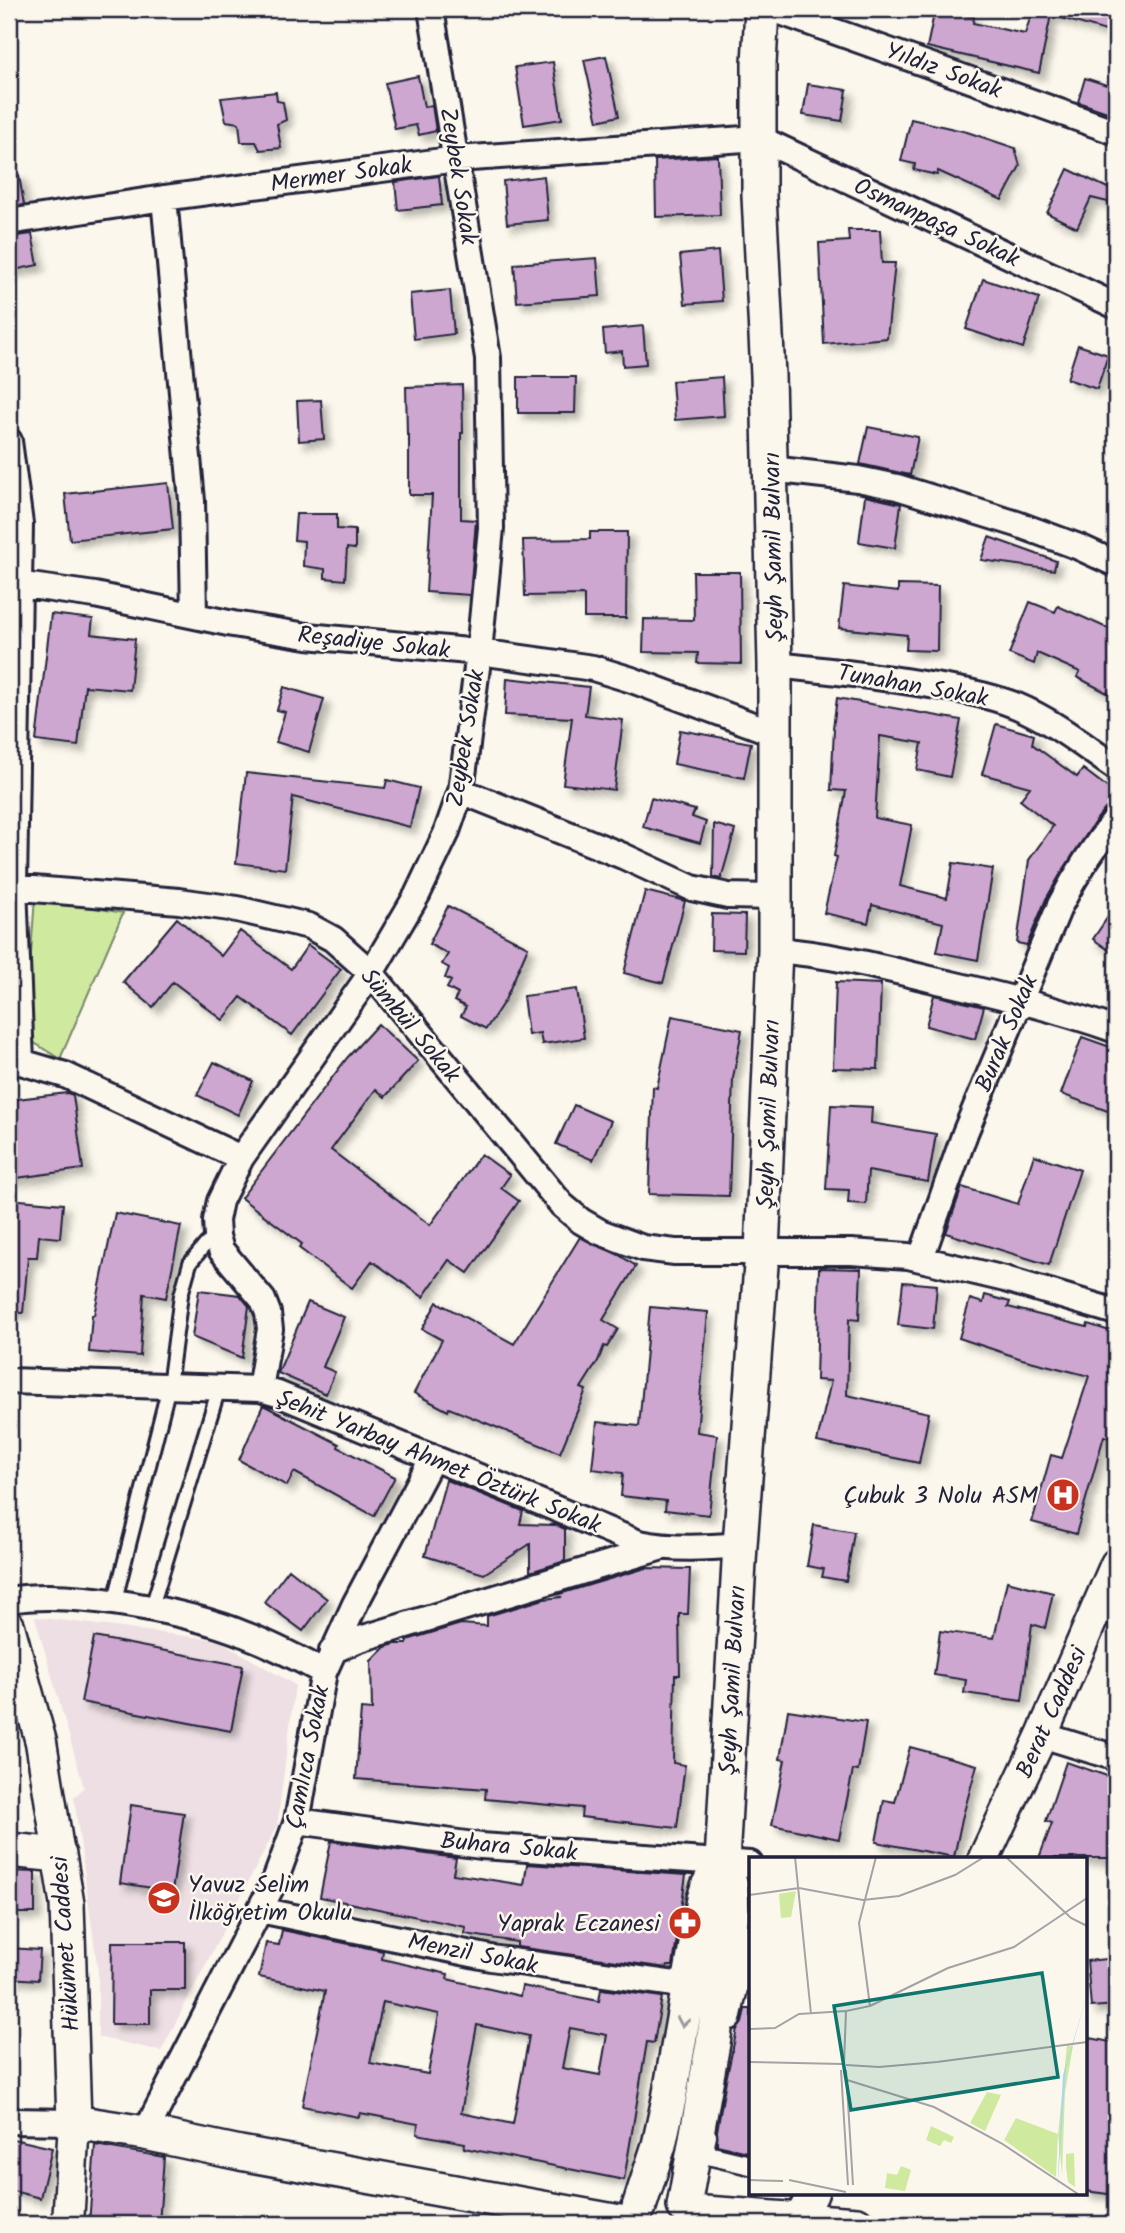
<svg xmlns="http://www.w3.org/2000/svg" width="1125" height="2233" viewBox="0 0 1125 2233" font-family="Kalam,sans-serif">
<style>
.built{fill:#eddfe3}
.green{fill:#cfe99f;stroke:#78866d;stroke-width:2}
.building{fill:#cda7cf;stroke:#22223b;stroke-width:2;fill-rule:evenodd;filter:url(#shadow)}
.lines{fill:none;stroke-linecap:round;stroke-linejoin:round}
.service-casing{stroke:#22223b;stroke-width:18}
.pedestrian-casing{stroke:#22223b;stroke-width:23}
.minor-casing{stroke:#22223b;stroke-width:30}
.tertiary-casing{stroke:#22223b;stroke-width:35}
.secondary-casing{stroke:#22223b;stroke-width:38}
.service{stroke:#fbf7ec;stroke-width:12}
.pedestrian{stroke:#fbf7ec;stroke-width:18}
.minor{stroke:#fbf7ec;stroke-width:24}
.tertiary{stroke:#fbf7ec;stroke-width:30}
.secondary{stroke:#fbf7ec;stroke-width:33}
.oneway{stroke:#99979c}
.labels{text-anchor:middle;stroke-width:5;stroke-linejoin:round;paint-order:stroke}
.street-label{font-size:24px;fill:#22223b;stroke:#fbf7ec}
.poi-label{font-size:24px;fill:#22223b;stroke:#fbf7ec;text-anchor:end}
.inset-road{fill:none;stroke:#a4a2a5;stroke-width:2}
.view{fill:#0f766e;fill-opacity:0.15;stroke:#0f766e;stroke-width:3.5}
.inset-edge{fill:none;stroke:#22223b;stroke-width:3.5}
</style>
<defs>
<filter id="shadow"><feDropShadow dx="6" dy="6" stdDeviation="3.5" flood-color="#0004"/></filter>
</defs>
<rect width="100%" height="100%" fill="#fbf7ec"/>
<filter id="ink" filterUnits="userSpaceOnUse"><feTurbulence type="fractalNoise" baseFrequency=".0143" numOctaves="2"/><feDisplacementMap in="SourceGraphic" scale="14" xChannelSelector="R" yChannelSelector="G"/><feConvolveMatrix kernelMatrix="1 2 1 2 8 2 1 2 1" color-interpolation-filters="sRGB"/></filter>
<g filter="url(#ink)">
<!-- built -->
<path class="built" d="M35 1617 218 1640 295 1685 277 1826 161 2051 98 2037V1971L74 1797 84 1788Z"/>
<!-- green -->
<path class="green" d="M35 897 123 913 60 1059 25 1037Z"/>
<!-- building -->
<path class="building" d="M935 9 974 17 973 23 1025 34 1033 9H1116V34L1051 15 1039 73 927 47Z
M606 56 619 116 598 121 584 60Z
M553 62 562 119 524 125 515 67Z
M418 76 424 107 432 105 436 131 419 135 416 125 395 129 385 83Z
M1085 78 1116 88V115L1078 102Z
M808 84 847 90 842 121 803 115Z
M276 92 277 101 283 102 286 120 277 124 281 148 260 150 256 142H241L239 123 226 121 221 98Z
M911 119 967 132 1015 148 1020 166 1002 200 938 171 937 175 914 170 915 164 901 161Z
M718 156 720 215 656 217 655 160Z
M1068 169 1116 192V204L1091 198 1077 228 1047 213Z
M19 175 24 205 9 207V176Z
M439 176 442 205 398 210 395 182Z
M544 176 548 220 507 224 503 181Z
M848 230H880L882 263H895L887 338 824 344 819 243 849 241Z
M32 234 38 265 9 271V237Z
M718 251 722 301 685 304 680 255Z
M597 258 600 296 517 302 514 264Z
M983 279 1039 298 1023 348 966 329Z
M450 290 454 334 414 339 410 294Z
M643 326 646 364 623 366 622 351 605 353 603 330Z
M1078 345 1108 355 1097 389 1067 379Z
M518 377H576L575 413H518Z
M722 377 724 416 675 420 672 381Z
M462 385 463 433H461V519L476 520 470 595 426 592 432 495H409V435H407L406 387Z
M321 400 324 439 299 441 297 401Z
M868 427 918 437 910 475 860 464Z
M168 483 173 529 70 540 65 494Z
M865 496 901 504 895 548 859 542Z
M296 514H337V529L355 530V549L347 548 345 580 325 578V569L303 566 304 541 294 540Z
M590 532H627L626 618H584V595L525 596 523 540 590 539Z
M989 537 1056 561 1054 570 981 560Z
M693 572H740L741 664 697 663 698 653 643 652 644 619 694 620Z
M898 585 938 586 937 651 906 650 907 635 839 628 844 586 898 592Z
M1030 602 1055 612 1058 606 1116 632V684L1111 695 1077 677 1080 672 1037 653 1034 664 1009 654Z
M51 614 93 619 91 634 135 639 130 690 85 686 78 746 36 741Z
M507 678 589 687 585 715 623 720 614 790 563 784 572 718 505 715Z
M284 687 324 699 309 752 276 742 285 712 277 710Z
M837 698 961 720 950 777 917 770 922 743 880 736 875 818 912 825 900 886 947 898 953 863 993 869 978 960 937 952 943 923 872 905 868 923 824 913 837 857 834 856 846 791 831 790 834 729 833 728Z
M996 724 1034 735 1032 744 1077 777 1083 769 1116 794V801L1105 809 1096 820 1060 875 1046 899 1027 945 1017 943 1029 860 1053 826 1020 800 1030 787 982 774Z
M680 730 751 743 744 778 674 764Z
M246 773 385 788 387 780 419 788 410 827 293 797 285 869 236 863Z
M651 798 695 810 692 817 706 822 700 843 643 827Z
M714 824 735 830 721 879 713 877Z
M645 891 685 901 663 983 624 973Z
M1116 905V955L1093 939Z
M448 906 528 947 505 1000 486 1029 461 1016 466 1007 454 1001 458 994 447 988 451 981 445 978 449 968 442 964 448 954 429 944Z
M712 914 745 915 744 951 711 950Z
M177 918 221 956 240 931 291 969 308 945 341 969 292 1035 241 997 223 1020 173 982 153 1007 123 982Z
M836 982 881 984 878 1069 833 1068Z
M577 989 584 1038 542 1044 540 1033 528 1035 523 996Z
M934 995 984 1007 975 1039 926 1026Z
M672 1016 742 1030 733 1078 729 1196 649 1194 653 1087 657 1088Z
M378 1024 418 1061 385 1097 376 1089 331 1150 430 1225 481 1154 510 1175 501 1188 519 1201 468 1273 449 1260 423 1297 372 1261 352 1288 299 1248 302 1244 241 1198 347 1058Z
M1082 1037 1116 1049V1114L1061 1094Z
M214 1062 253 1081 238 1115 197 1095Z
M67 1093 73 1095 83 1169 9 1179V1100Z
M574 1105 611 1121 593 1160 556 1144Z
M831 1105 872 1107 871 1123 936 1134 928 1182 868 1171 866 1204 848 1203 849 1190 826 1189Z
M1034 1155 1080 1170 1049 1265 946 1233 962 1187 1018 1204Z
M9 1199 63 1204 60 1238 39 1236 37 1257H28L23 1313 9 1312Z
M115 1213 181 1226 166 1298 144 1294 140 1356 89 1352 92 1315H94Z
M580 1237 619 1255 636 1266 603 1320 618 1329 607 1347 604 1346 598 1361 581 1388 586 1390 560 1453 449 1408 448 1411 414 1393 442 1340 422 1329 437 1302 514 1344Z
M819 1268 861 1269 859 1320 849 1319 847 1395 929 1413 919 1463 817 1442 831 1381 816 1380Z
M903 1282 937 1285 933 1329 898 1325Z
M199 1290 240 1295 249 1306 242 1358 192 1337Z
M985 1295 1010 1302 1008 1307 1087 1327 1088 1324 1116 1333V1440L1104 1436 1076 1534 1032 1522 1051 1455 1062 1458 1089 1376 1022 1359 959 1338 970 1299 983 1303Z
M308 1302 344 1317 323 1367 335 1372 326 1394 278 1373Z
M650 1307 708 1312 697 1432 717 1435 709 1515 665 1510 666 1501 621 1496 623 1473 592 1469 597 1422 639 1426Z
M263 1405 339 1444 338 1447 395 1477 374 1516 294 1472 287 1486 239 1460Z
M446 1480 523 1511 520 1524 556 1525 565 1529V1561L530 1572V1544L484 1574 425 1556Z
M814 1525 854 1532 846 1581 822 1577 824 1569 807 1566Z
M646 1568 690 1569 688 1614H679L680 1675H675L673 1763 685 1765 677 1828 581 1817 582 1808 485 1799 486 1789 356 1779 361 1709 372 1710 371 1661 385 1647 395 1644H407V1640L461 1624 487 1626V1616L544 1599 562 1597 556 1595Z
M289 1569 327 1599 303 1631 264 1602Z
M1007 1581 1053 1593 1045 1628 1032 1624 1022 1701 964 1693 966 1680 934 1675 940 1631 994 1638Z
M94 1637 243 1666 231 1731 81 1702Z
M788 1710 866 1722 858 1771 853 1770 839 1839 772 1825 785 1760 780 1759Z
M910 1747 977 1765 962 1819 954 1857 876 1842 884 1800 895 1802Z
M1066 1762 1116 1779V1858H1039L1052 1823 1046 1821Z
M131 1805 184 1813 172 1891 120 1883Z
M331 1841 456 1858 453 1874 524 1885 527 1864 686 1875 673 1966H668L667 1968 517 1947V1942L465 1934 466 1927 320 1897Z
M9 1871 35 1872V1913H9Z
M282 1930 383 1951 382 1959 448 1974 447 1979 520 1996 522 1986 599 2001 601 1989 662 1997 654 2043 647 2042 624 2180 464 2148 465 2143 417 2134 418 2124 360 2113 359 2117 302 2106 325 1991 259 1977 266 1943 279 1945ZM383 2002 439 2014 428 2074 370 2063ZM477 2025 529 2036 513 2124 461 2113ZM570 2028 607 2035 600 2075 562 2068Z
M112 1942H185V1990H150V2024H111Z
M9 1948 40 1950 38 1980 9 1978Z
M1116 1958V2005L1091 2007 1087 1961Z
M745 2009H751V2153L717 2145V2131L726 2080 737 2029 742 2023Z
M1085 2037 1116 2043V2195L1085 2191Z
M9 2138 52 2148 40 2198 9 2190Z
M95 2145 164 2157 159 2224H89Z"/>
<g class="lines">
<defs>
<path id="service" d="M114 1604 169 1386 181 1295 190 1263 206 1244 217 1236
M151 1610 219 1388"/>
<path id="pedestrian" d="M731 2020 750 1934
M707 2136 705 2145 708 2155 750 2165"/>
<path id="minor" d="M772 9 1116 132
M164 198 192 501 194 615
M9 222 164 198 457 159 759 138 1116 306
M9 441 20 524 14 886 21 1062
M771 469 858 479 897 487 1017 524 1079 547 1116 564
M9 583 95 595 233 624 307 636 479 652 593 668 632 680 774 733
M775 665C825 670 874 676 923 684 955 689 987 694 1017 706 1053 721 1084 746 1116 768
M461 791 623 856 692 888 728 896 775 897
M9 887 179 901 237 909 309 926 333 939 371 973 562 1205 581 1221 600 1232 643 1248 675 1252H851L908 1256 1005 1279 1116 1312
M775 950C829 954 881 967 934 980 995 994 1057 1009 1116 1030
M9 1063 21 1062 65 1075 241 1158
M921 1258 965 1133 1060 905C1076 874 1094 846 1116 819
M9 1381 260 1389 278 1394 639 1543C673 1550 706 1548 740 1545
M260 1389 270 1329 268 1313 263 1300 221 1250 217 1236 216 1220 220 1201 241 1158 371 973 417 895 446 834 461 791 479 652 491 528 488 358 431 9
M9 1600C70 1589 188 1611 246 1635 273 1645 299 1659 324 1672
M332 1651 357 1640 659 1548
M1042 1735 1116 1758
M297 1821 481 1846 750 1864
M260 1910 491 1958 689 1986
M9 2121 74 2122
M145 2133 276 1878 297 1821 324 1672 355 1604 433 1457"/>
<path id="tertiary" d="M9 1626 41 1742 59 1855
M984 1858 1042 1735 1116 1564
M800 2219 813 2193
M68 2224 74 2122"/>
<path id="secondary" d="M9 1850 59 1855 67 1904 74 2122 145 2133 240 2153 625 2223
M684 2206 713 2043 732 1914 731 1885 722 1861
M639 2207 659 2145 669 2099 704 1899 708 1886 722 1861 740 1545 762 1252 775 950V665L768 375 759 196V63L762 9
M691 2212 857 2224"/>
</defs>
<!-- service casing -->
<use href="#service" class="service-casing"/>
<!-- pedestrian casing -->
<use href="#pedestrian" class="pedestrian-casing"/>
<!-- minor casing -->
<use href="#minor" class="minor-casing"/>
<!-- tertiary casing -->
<use href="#tertiary" class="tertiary-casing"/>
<!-- secondary casing -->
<use href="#secondary" class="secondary-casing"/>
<!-- service -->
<use href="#service" class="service"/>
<!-- pedestrian -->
<use href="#pedestrian" class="pedestrian"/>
<!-- minor -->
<use href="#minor" class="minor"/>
<!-- tertiary -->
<use href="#tertiary" class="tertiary"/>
<!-- secondary -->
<use href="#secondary" class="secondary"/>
</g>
<!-- one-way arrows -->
<defs><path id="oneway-chevron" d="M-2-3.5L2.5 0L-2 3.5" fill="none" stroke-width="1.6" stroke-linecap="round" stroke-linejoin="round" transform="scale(1.75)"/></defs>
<use class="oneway" href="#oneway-chevron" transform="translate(683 2022) rotate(100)"/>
</g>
<!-- icons -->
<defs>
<symbol id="hospital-disc" viewBox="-11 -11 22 22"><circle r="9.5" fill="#c8321e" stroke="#fbf7ec"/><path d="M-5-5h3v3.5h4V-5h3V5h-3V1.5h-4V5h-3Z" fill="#fff"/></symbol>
<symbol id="school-disc" viewBox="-11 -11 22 22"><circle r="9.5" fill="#c8321e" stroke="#fbf7ec"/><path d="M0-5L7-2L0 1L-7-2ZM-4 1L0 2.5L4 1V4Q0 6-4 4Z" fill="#fff"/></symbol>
<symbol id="pharmacy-disc" viewBox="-11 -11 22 22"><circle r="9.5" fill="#c8321e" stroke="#fbf7ec"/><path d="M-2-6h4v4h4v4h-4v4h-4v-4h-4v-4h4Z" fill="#fff"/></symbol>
</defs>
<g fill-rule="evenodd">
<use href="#hospital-disc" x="1044" y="1476" width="38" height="38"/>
<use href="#school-disc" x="145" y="1879" width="38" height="38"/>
<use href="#pharmacy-disc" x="666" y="1904" width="38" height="38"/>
</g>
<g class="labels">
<!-- street labels -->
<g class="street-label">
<text transform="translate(944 70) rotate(20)" y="8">Yıldız Sokak</text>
<text transform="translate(341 174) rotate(-8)" y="8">Mermer Sokak</text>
<text transform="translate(459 176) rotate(81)" y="8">Zeybek Sokak</text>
<text transform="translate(937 222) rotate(25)" y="8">Osmanpaşa Sokak</text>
<text transform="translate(773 547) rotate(-91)" y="8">Şeyh Şamil Bulvarı</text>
<text transform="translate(374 642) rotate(6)" y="8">Reşadiye Sokak</text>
<text transform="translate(913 685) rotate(10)" y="8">Tunahan Sokak</text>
<text transform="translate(465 738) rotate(-81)" y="8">Zeybek Sokak</text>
<text transform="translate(411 1025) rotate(50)" y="8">Sümbül Sokak</text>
<text transform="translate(1006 1033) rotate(-67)" y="8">Burak Sokak</text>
<text transform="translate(768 1114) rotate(-88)" y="8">Şeyh Şamil Bulvarı</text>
<text transform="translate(439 1461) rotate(22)" y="8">Şehit Yarbay Ahmet Öztürk Sokak</text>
<text transform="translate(732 1680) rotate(-87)" y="8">Şeyh Şamil Bulvarı</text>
<text transform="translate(1051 1712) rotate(-66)" y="8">Berat Caddesi</text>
<text transform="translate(307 1757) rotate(-79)" y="8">Çamlıca Sokak</text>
<text transform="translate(509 1846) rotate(5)" y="8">Buhara Sokak</text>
<text transform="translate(65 1944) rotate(-94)" y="8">Hükümet Caddesi</text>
<text transform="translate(473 1953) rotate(11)" y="8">Menzil Sokak</text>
</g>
<!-- poi labels -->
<g class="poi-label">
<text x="1038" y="1503">Çubuk 3 Nolu ASM</text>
<text x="188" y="1892" text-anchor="start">Yavuz Selim<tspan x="188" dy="28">İlköğretim Okulu</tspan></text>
<text x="660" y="1931">Yaprak Eczanesi</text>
</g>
</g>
<!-- overview -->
<g transform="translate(749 1857)">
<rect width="338" height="338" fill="#fbf7ec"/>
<path d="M47 34 42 60 32 61 30 37ZM318 188 324 189 316 236 313 318 309 277 307 320 255 283 267 261 309 277ZM238 235 252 238 236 274 221 266ZM182 269 205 280 202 286 195 283 191 289 177 283ZM325 296 326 330 319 325 317 310V297ZM152 309 162 313 156 334 136 331 138 316 148 318Z" fill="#cfe99f"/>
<path d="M338 138 317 211 308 337 314 218Z" fill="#abd4f6"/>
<path class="inset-road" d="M46 0 62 157M257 0 322 61 338 69M0 38 50 31 114 43 150 39 206 18 235 0M121 149 199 111 265 90 338 41M0 172 26 171 50 157 97 154M0 205 93 207M95 207 97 154 121 149 110 66 127 0M97 208 130 210 188 205 338 185M92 213 99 328M97 213 104 328M98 223 185 250 252 286 329 337M0 323 34 324M40 323 97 335"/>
<path class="view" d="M293 116 309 220 102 253 85 149Z"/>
<rect width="338" height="338" class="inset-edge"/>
</g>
<!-- margin -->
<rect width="1125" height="2233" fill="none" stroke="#fbf7ec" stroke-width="35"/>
<rect x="18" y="18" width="1090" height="2198" fill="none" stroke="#22223b" stroke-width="2.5" filter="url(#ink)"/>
</svg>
